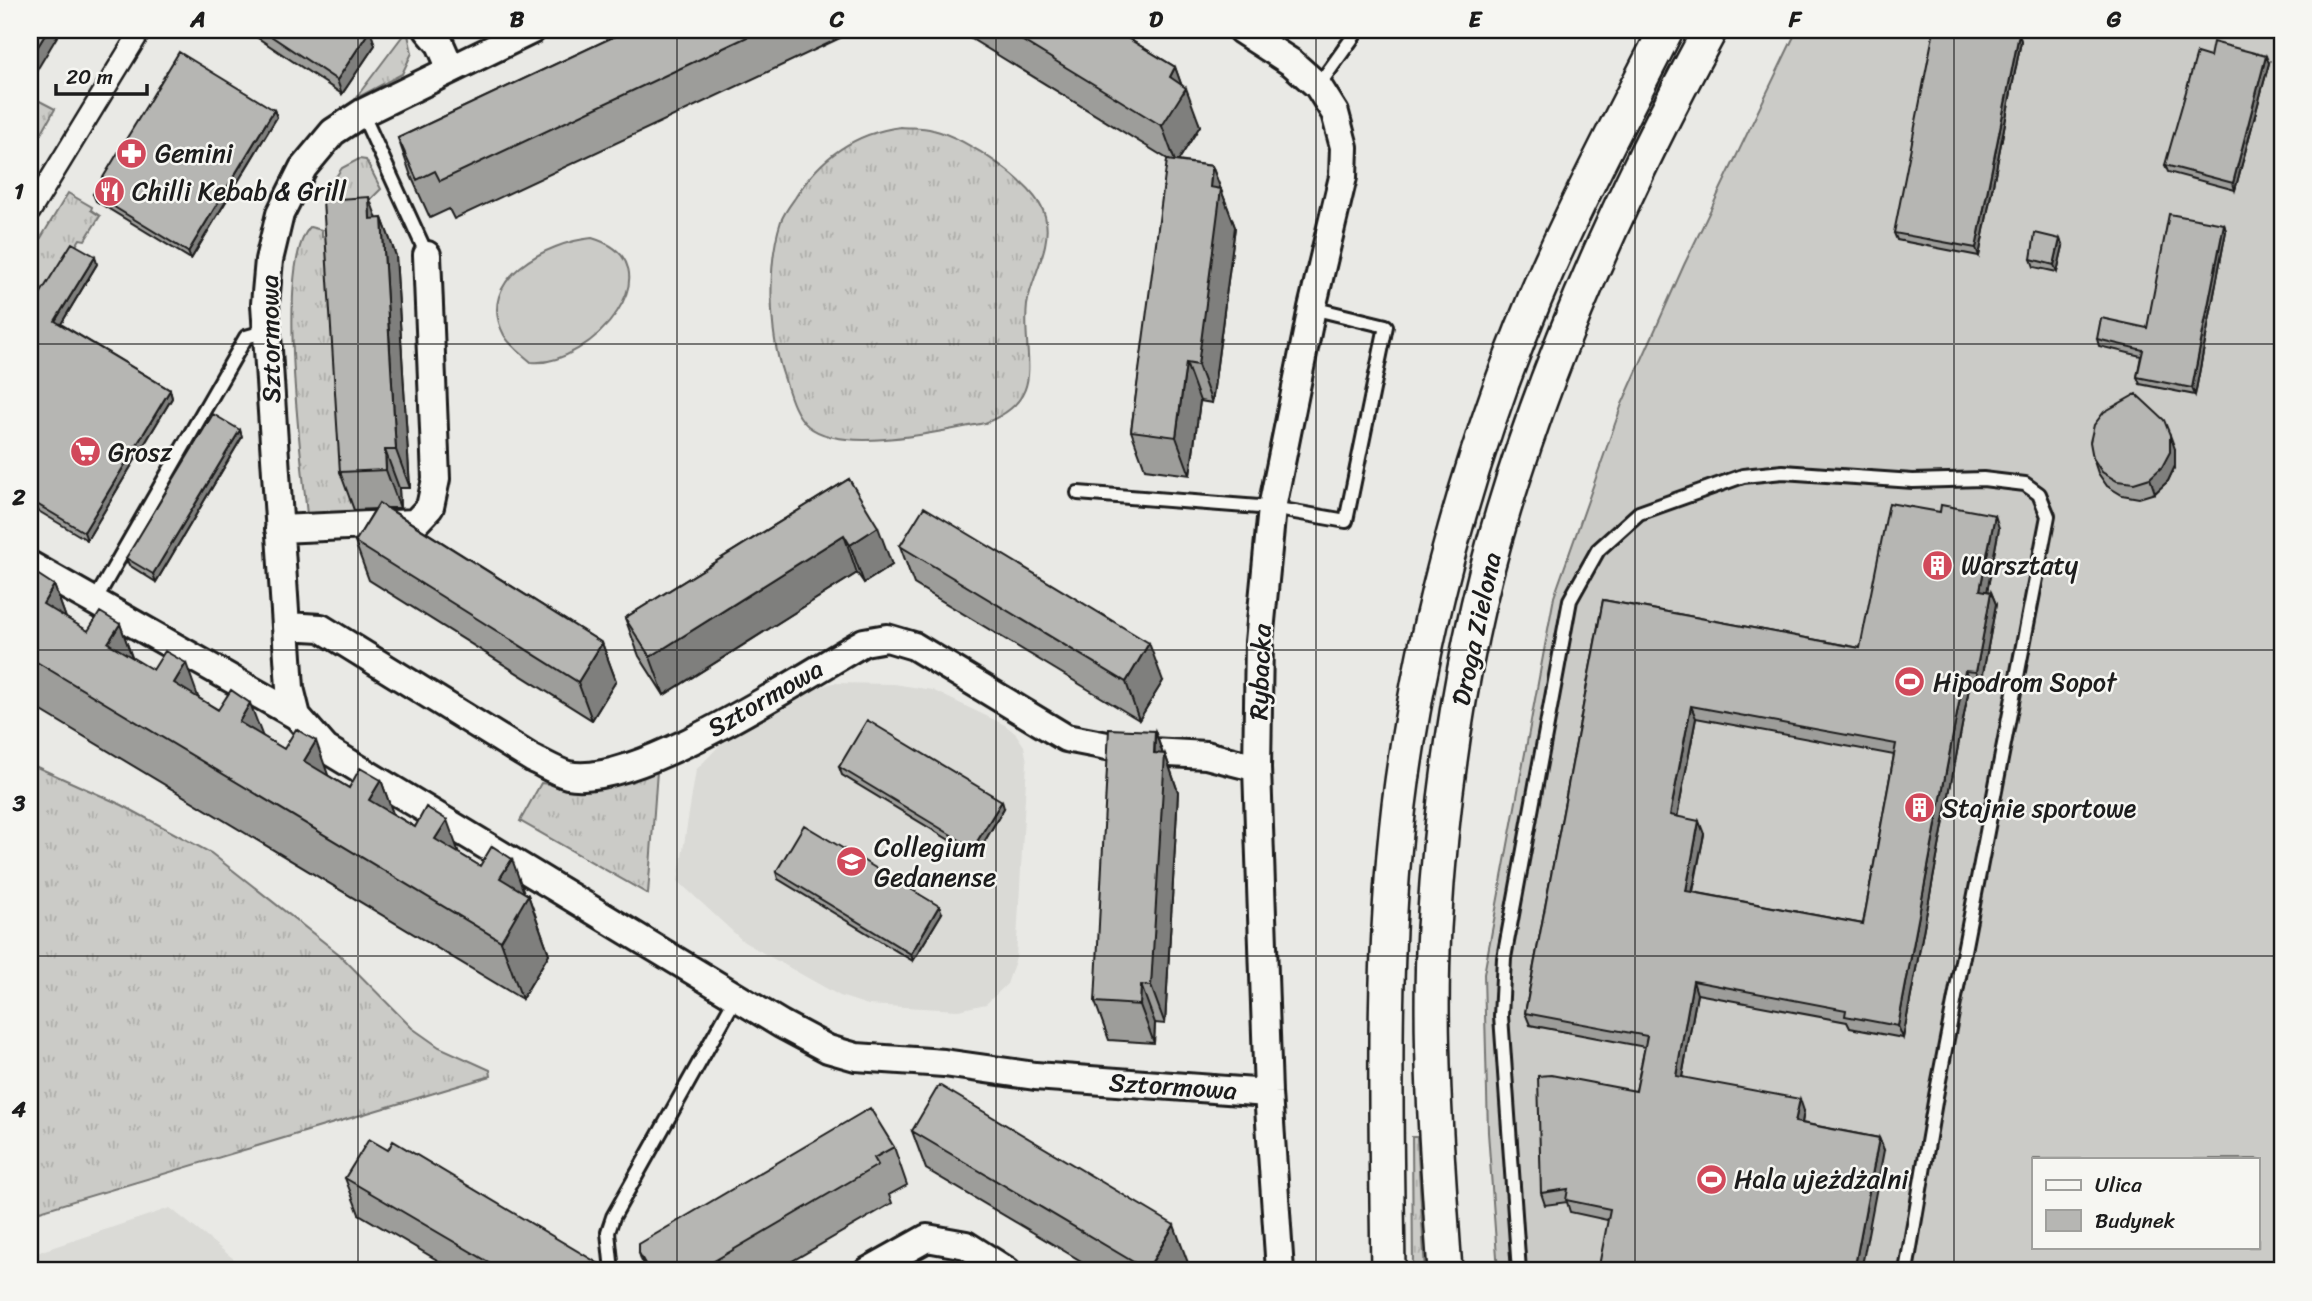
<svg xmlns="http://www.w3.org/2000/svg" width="2312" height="1301" viewBox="0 0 2312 1301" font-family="Sriracha,sans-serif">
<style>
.built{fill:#dadad6}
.grass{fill:url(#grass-tufts);stroke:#747472;stroke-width:2}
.pitch{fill:#cbcbc7;stroke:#747472;stroke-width:2;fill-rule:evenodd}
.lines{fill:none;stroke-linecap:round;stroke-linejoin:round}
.service-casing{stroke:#1c1c1c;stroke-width:18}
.pedestrian-casing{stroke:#1c1c1c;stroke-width:24}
.minor-casing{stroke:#1c1c1c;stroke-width:32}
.tertiary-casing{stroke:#1c1c1c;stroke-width:38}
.service{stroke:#f6f6f2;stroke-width:12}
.pedestrian{stroke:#f6f6f2;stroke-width:19}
.minor{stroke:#f6f6f2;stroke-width:26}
.tertiary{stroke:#f6f6f2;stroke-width:33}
.wall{fill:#9d9d9a;stroke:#1c1c1c;stroke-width:2;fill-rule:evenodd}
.shaded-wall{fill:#7f7f7d;stroke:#1c1c1c;stroke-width:2}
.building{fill:#b6b6b3;stroke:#1c1c1c;stroke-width:2;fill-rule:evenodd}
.grid{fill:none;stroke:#1c1c1c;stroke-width:2;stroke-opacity:0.55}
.labels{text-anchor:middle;stroke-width:5;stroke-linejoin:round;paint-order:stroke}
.poi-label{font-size:26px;fill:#1c1c1c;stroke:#f6f6f2;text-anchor:start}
.street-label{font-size:26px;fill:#1c1c1c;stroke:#f6f6f2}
.neatline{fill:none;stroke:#1c1c1c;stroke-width:2.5}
.grid-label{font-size:23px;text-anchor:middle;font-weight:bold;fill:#1c1c1c}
</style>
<defs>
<pattern id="grass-tufts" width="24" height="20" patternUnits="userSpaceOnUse" patternTransform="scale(1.75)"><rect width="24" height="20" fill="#cbcbc7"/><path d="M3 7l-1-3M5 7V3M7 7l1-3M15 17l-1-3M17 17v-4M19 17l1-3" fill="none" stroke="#aeaeaa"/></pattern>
</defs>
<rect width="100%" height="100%" fill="#e9e9e5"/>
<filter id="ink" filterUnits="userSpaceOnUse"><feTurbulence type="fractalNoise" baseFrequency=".0143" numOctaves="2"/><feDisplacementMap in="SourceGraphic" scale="14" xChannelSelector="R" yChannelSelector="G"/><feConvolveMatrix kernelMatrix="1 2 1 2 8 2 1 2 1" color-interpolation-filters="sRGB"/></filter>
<g filter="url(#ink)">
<!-- built -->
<path class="built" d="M833 683 894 684 932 690 1005 725 1016 734 1024 746 1027 762 1016 958 1007 984 986 1004 958 1010 868 1005 840 996 744 942 678 881 696 770 720 745 804 692Z
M170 1208 249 1271H30V1255Z"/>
<!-- grass -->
<path class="grass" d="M407 30 412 53 402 74 355 99Z
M30 96 55 109 33 148 30 146Z
M901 127C911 128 923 127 933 130 965 137 1037 184 1045 216 1053 246 1031 277 1027 305 1021 357 1050 398 985 423 942 431 843 455 808 426 793 413 789 391 783 374 769 332 767 264 781 221 784 213 790 205 795 198 819 159 854 133 901 127Z
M359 159 366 160 381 189 366 204 327 206 324 194 342 168Z
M68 193 92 207 91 210 100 216 85 240 80 239 45 296 30 311V256Z
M310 227 322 230V237L337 238 354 512 351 514 307 515C302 461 275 264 310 227Z
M30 764 122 805 211 853 339 954 412 1028 439 1047 490 1070 491 1076 30 1214V947L35 938 30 934Z
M657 771 648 894 520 821 541 783 591 789Z
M1412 1137H1417L1425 1271H1413Z"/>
<!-- pitch -->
<path class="pitch" d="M1797 30H2282V1271H1498L1488 1132 1484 974 1554 597 1622 404 1684 265ZM2034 1159H2258V1247H2034Z
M592 238C681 264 590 368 531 362 522 354 510 346 504 335 474 279 548 242 592 238Z"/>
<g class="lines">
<defs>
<path id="service" d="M1318 86 1358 30
M362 113 427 255
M1078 493 1272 508 1346 521 1386 326 1312 308
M94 602 246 337 267 331
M612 1271 608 1232 613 1217 736 997
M1519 1271 1501 1016 1504 958 1570 600 1598 550 1639 513 1743 476 1783 472 1913 481 1983 479 2025 484 2039 494 2048 516 1936 1096 1906 1271"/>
<path id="pedestrian" d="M30 212 141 30"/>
<path id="minor" d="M428 30 440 44 451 69
M532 30 362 113 333 132 303 168 280 214 269 260 265 304 290 688 297 716 326 749 781 1024 828 1049 856 1057 944 1063 1035 1076 1268 1093
M1241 30 1292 63 1318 86 1335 113 1344 147 1343 177 1312 308 1272 508 1259 642 1257 768 1268 1093 1280 1271
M279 529 415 523 430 507 436 479 427 255
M30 565 297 716
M287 626 321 628 533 759C544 764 557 772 568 775 635 789 801 678 864 642L887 638 914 646 1066 738 1133 751 1206 755 1257 768
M868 1271 927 1238 966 1245 1007 1271"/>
<path id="tertiary" d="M1388 1271C1386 1116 1381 959 1399 805 1421 625 1475 434 1548 268 1584 187 1626 109 1666 30
M1445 1271C1437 1157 1428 1042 1434 928 1442 788 1462 647 1503 512 1553 345 1627 183 1710 30"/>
</defs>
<!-- service casing -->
<use href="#service" class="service-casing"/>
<!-- pedestrian casing -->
<use href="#pedestrian" class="pedestrian-casing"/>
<!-- minor casing -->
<use href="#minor" class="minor-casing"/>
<!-- tertiary casing -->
<use href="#tertiary" class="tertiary-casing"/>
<!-- service -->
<use href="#service" class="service"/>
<!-- pedestrian -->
<use href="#pedestrian" class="pedestrian"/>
<!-- minor -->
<use href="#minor" class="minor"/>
<!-- tertiary -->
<use href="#tertiary" class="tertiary"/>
</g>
<!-- wall -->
<path class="wall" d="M30 30 37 70 30 66Z
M246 30H369L375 45 342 94Z
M628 30H857L454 219 449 209 430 218 411 176 398 138Z
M957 30H1114L1175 67 1181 84 1200 126 1178 161 1212 166 1235 227 1212 403 1200 401 1190 475 1145 469 1131 431 1169 160Z
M2019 34 2021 41 1979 256 1897 240 1894 233Z
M2269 63 2235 190 2168 172 2165 165Z
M274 110 277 117 191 259 96 201 93 194Z
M382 218 396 256 410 488H399L400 508H388L602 643 616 681 592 720 369 580 355 542 375 509 354 510 340 472 377 219Z
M2224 224 2226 231 2195 395 2140 384 2137 377 2141 356 2099 346 2097 339 2147 328Z
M2063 246 2057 272 2034 267 2031 259Z
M97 264 61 324 170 390 172 398 87 540 30 506V306L32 307Z
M240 430 242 437 156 582 129 565 126 558Z
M2175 449V466L2168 481 2155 493 2139 498 2122 495 2107 486 2098 473 2093 458Z
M849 479 892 565 864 583 857 573 664 695 639 656 625 618Z
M1940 512 1999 528 1987 591 1991 592 1996 604 1981 684 1970 683 1903 1038 1850 1028 1847 1022 1697 994 1682 1077 1804 1111 1802 1123 1879 1138 1884 1150 1607 1220 1570 1212 1567 1202 1545 1205 1541 1193 1636 1091 1645 1047 1530 1025 1525 1013 1603 600 1860 648ZM1696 718 1894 755 1863 924 1693 892 1704 834 1677 817Z
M900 546 1163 681 1139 720 914 584Z
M30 579 54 585 66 618 88 631 120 624 132 658 349 788 381 780 393 814 528 895 549 954 522 999 30 704Z
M1155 731 1163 754H1165L1178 792 1165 1024 1155 1023 1154 1043 1109 1040 1095 1002Z
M839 767 1004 808 976 856 842 775Z
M776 872 942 913 913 961 778 879Z
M912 1131 1188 1263 1183 1271H1098L926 1169Z
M894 1147 907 1185 889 1195 892 1203 775 1271H645L639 1253Z
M388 1150 611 1271H456L359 1214 345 1178Z"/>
<!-- shaded-wall -->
<path class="shaded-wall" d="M48 30H61L37 70 32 56Z
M370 30 375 45 342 94 337 80Z
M2019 34 2021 41 1979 256 1976 248Z
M2266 56 2269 63 2235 190 2233 183Z
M1175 67 1184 92 1186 88 1200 126 1176 164 1162 126 1170 77Z
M274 110 277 117 191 259 188 252Z
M1212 166 1235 227 1212 403 1198 365 1210 187Z
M369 197 383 235 370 219Z
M382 218 396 256 410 488 396 450Z
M2224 224 2226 231 2195 395 2192 388Z
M2060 239 2063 246 2057 272 2054 265Z
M95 256 97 264 58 329 55 321Z
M1186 363 1200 401 1190 475 1176 437Z
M170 390 172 398 87 540 84 532Z
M240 430 242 437 156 582 153 574Z
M2170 435 2175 449V466L2168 481 2155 493 2150 478Z
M385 450 399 488 400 508 386 470Z
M1995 515 1999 528 1985 603 1980 590Z
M878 527 892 565 864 583 850 545Z
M844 535 857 573 664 695 650 657Z
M54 585 75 643 43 604Z
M1991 592 1996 604 1981 684 1976 672Z
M120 624 141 682 108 643Z
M602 643 616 681 592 720 578 682Z
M1149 643 1163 681 1139 720 1126 682Z
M186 663 207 722 174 683Z
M1965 671 1970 683 1903 1038 1898 1026Z
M250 703 272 761 239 722Z
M1691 706 1696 718 1675 828 1670 815Z
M1155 731 1164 758 1165 754 1178 792 1165 1024 1151 986Z
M316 741 337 800 304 761Z
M381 780 402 839 369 800Z
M1002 801 1004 808 976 856 973 848Z
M447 820 468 878 435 839Z
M1699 821 1704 834 1690 903 1686 891Z
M512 859 526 898 528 895 549 954 522 999 501 941 500 878Z
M939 906 942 913 913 961 911 954Z
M1693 981 1697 994 1680 1088 1676 1076Z
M1141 985 1155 1023 1154 1043 1140 1005Z
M1800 1099 1804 1111 1800 1134 1795 1122Z
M1879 1138 1884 1150 1861 1271H1854Z
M1174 1225 1188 1263 1183 1271H1147Z"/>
<!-- building -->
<path class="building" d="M30 30H48L32 56 30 55Z
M262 30H370L337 80Z
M628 30H762L440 181 435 171 417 180 398 138Z
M1005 30H1114L1175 67 1170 77 1186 88 1162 126Z
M1934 30H1999L2019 34 1976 248 1894 233Z
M2213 42 2266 56 2233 183 2165 165 2197 53 2210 57Z
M179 52 274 110 188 252 93 194Z
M1167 160 1212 166 1210 187 1221 189 1198 365 1186 363 1176 437 1131 431Z
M369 197 370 219 382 218 396 450H385L386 470 340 472 323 200Z
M2169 214 2224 224 2192 388 2137 377 2143 350 2097 339 2101 318 2147 328Z
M2035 233 2060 239 2054 265 2031 259Z
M72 243 95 256 55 321 170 390 84 532 30 500V306L32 307Z
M2136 394 2164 420 2170 435V452L2162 467 2150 478 2134 483 2117 481 2102 472 2093 458 2090 442 2094 425 2104 412Z
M213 414 240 430 153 574 126 558Z
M849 479 878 527 850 545 844 535 650 657 625 618Z
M379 503 602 643 578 682 355 542Z
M1889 503 1940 512 1941 505 1995 515 1980 590 1991 592 1985 626 1976 672 1965 671 1898 1026 1845 1016 1846 1010 1693 981 1676 1076 1800 1099 1795 1122 1879 1138 1854 1271H1598L1610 1209 1566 1200 1568 1189 1541 1193 1538 1076 1551 1075 1636 1091 1647 1036 1525 1013 1603 600 1860 648ZM1691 706 1896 744 1863 924 1686 891 1699 821 1670 815Z
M924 507 1149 643 1126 682 900 546Z
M34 572 54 585 43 604 88 631 100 612 120 624 108 643 153 670 165 651 186 663 174 683 218 710 231 690 250 703 239 722 284 749 296 729 316 741 304 761 349 788 360 768 381 780 369 800 415 827 426 807 447 820 435 839 480 866 492 846 512 859 500 878 528 895 501 941 30 658V579Z
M867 720 1002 801 973 848 839 767Z
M1109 729 1155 731 1154 753 1165 754 1151 986 1141 985 1140 1005 1095 1002Z
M804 825 939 906 911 954 776 872Z
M939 1085 1174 1225 1147 1270 912 1131Z
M870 1108 894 1147 874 1158 878 1165 697 1271H649L639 1253V1244Z
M369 1139 388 1150 393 1141 611 1271H504L345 1178Z"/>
</g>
<!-- grid -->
<path class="grid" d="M358 30V1271M677 30V1271M996 30V1271M1316 30V1271M1635 30V1271M1954 30V1271M30 344H2282M30 650H2282M30 956H2282"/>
<!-- icons -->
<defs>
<symbol id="pharmacy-disc" viewBox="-11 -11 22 22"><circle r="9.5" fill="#d1495b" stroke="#f6f6f2"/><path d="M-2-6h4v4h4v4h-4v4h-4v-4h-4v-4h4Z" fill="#fff"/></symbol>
<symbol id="restaurant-disc" viewBox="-11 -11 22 22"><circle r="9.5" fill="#d1495b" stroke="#f6f6f2"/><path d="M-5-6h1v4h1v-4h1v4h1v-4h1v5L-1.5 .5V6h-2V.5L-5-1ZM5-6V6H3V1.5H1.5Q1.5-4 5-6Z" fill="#fff"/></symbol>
<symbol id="supermarket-disc" viewBox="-11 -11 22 22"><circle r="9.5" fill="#d1495b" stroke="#f6f6f2"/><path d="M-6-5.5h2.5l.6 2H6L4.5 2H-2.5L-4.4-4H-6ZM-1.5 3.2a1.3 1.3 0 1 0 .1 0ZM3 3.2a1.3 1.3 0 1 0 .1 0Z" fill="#fff"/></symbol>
<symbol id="building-disc" viewBox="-11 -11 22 22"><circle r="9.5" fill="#d1495b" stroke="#f6f6f2"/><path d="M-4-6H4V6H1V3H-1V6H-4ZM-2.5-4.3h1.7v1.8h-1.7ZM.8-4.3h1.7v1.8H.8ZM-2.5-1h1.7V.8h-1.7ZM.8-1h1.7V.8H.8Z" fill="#fff"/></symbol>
<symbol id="stadium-disc" viewBox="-11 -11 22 22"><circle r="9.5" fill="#d1495b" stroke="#f6f6f2"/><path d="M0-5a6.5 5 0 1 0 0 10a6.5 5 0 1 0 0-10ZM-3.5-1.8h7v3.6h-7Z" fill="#fff"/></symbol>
<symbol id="school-disc" viewBox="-11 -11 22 22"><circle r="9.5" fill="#d1495b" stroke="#f6f6f2"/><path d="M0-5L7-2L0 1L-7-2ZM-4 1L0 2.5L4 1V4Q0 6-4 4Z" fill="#fff"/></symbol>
</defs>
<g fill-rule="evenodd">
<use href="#pharmacy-disc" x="114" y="136" width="35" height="35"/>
<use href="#restaurant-disc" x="92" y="174" width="35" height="35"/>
<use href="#supermarket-disc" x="68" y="434" width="35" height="35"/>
<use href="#building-disc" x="1920" y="548" width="35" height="35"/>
<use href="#stadium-disc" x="1892" y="664" width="35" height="35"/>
<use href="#building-disc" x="1902" y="790" width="35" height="35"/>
<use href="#school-disc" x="834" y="844" width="35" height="35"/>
<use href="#stadium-disc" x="1694" y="1162" width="35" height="35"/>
</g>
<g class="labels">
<!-- poi labels -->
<g class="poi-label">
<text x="155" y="162">Gemini</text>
<text x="132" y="200">Chilli Kebab &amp; Grill</text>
<text x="108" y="461">Grosz</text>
<text x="1961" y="574">Warsztaty</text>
<text x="1933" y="691">Hipodrom Sopot</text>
<text x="1942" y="817">Stajnie sportowe</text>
<text x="874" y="856">Collegium<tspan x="874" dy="30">Gedanense</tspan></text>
<text x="1734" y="1188">Hala ujeżdżalni</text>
</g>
<!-- street labels -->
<g class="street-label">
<text transform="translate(270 339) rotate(-91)" y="9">Sztormowa</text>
<text transform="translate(1476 629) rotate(-78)" y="9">Droga Zielona</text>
<text transform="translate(1260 672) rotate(-88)" y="9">Rybacka</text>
<text transform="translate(765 698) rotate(-30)" y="9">Sztormowa</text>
<text transform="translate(1173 1086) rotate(4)" y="9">Sztormowa</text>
</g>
</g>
<!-- margin -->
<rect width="2312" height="1301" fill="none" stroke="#f6f6f2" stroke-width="77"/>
<!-- legend -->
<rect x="2032" y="1158" width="228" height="91" fill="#f6f6f2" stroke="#9f9f9c" stroke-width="2"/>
<rect x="2046" y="1180" width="35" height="10" fill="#f6f6f2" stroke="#9f9f9c" stroke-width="2"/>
<text x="2095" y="1192" font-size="21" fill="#1c1c1c">Ulica</text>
<rect x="2046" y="1210" width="35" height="21" fill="#b6b6b3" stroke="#9f9f9c" stroke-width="2"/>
<text x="2095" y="1228" font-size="21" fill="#1c1c1c">Budynek</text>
<!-- scale -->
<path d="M56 84v10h91v-10" fill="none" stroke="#1c1c1c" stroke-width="3.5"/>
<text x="66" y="84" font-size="21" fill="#1c1c1c" stroke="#f6f6f2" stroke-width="5" paint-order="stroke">20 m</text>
<rect x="38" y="38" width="2236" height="1224" class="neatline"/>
<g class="grid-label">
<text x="198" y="27">A</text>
<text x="517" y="27">B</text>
<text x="837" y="27">C</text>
<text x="1156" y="27">D</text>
<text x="1475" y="27">E</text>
<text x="1795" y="27">F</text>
<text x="2114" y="27">G</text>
<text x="19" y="199">1</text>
<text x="19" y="505">2</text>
<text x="19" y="811">3</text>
<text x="19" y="1117">4</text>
</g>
</svg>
